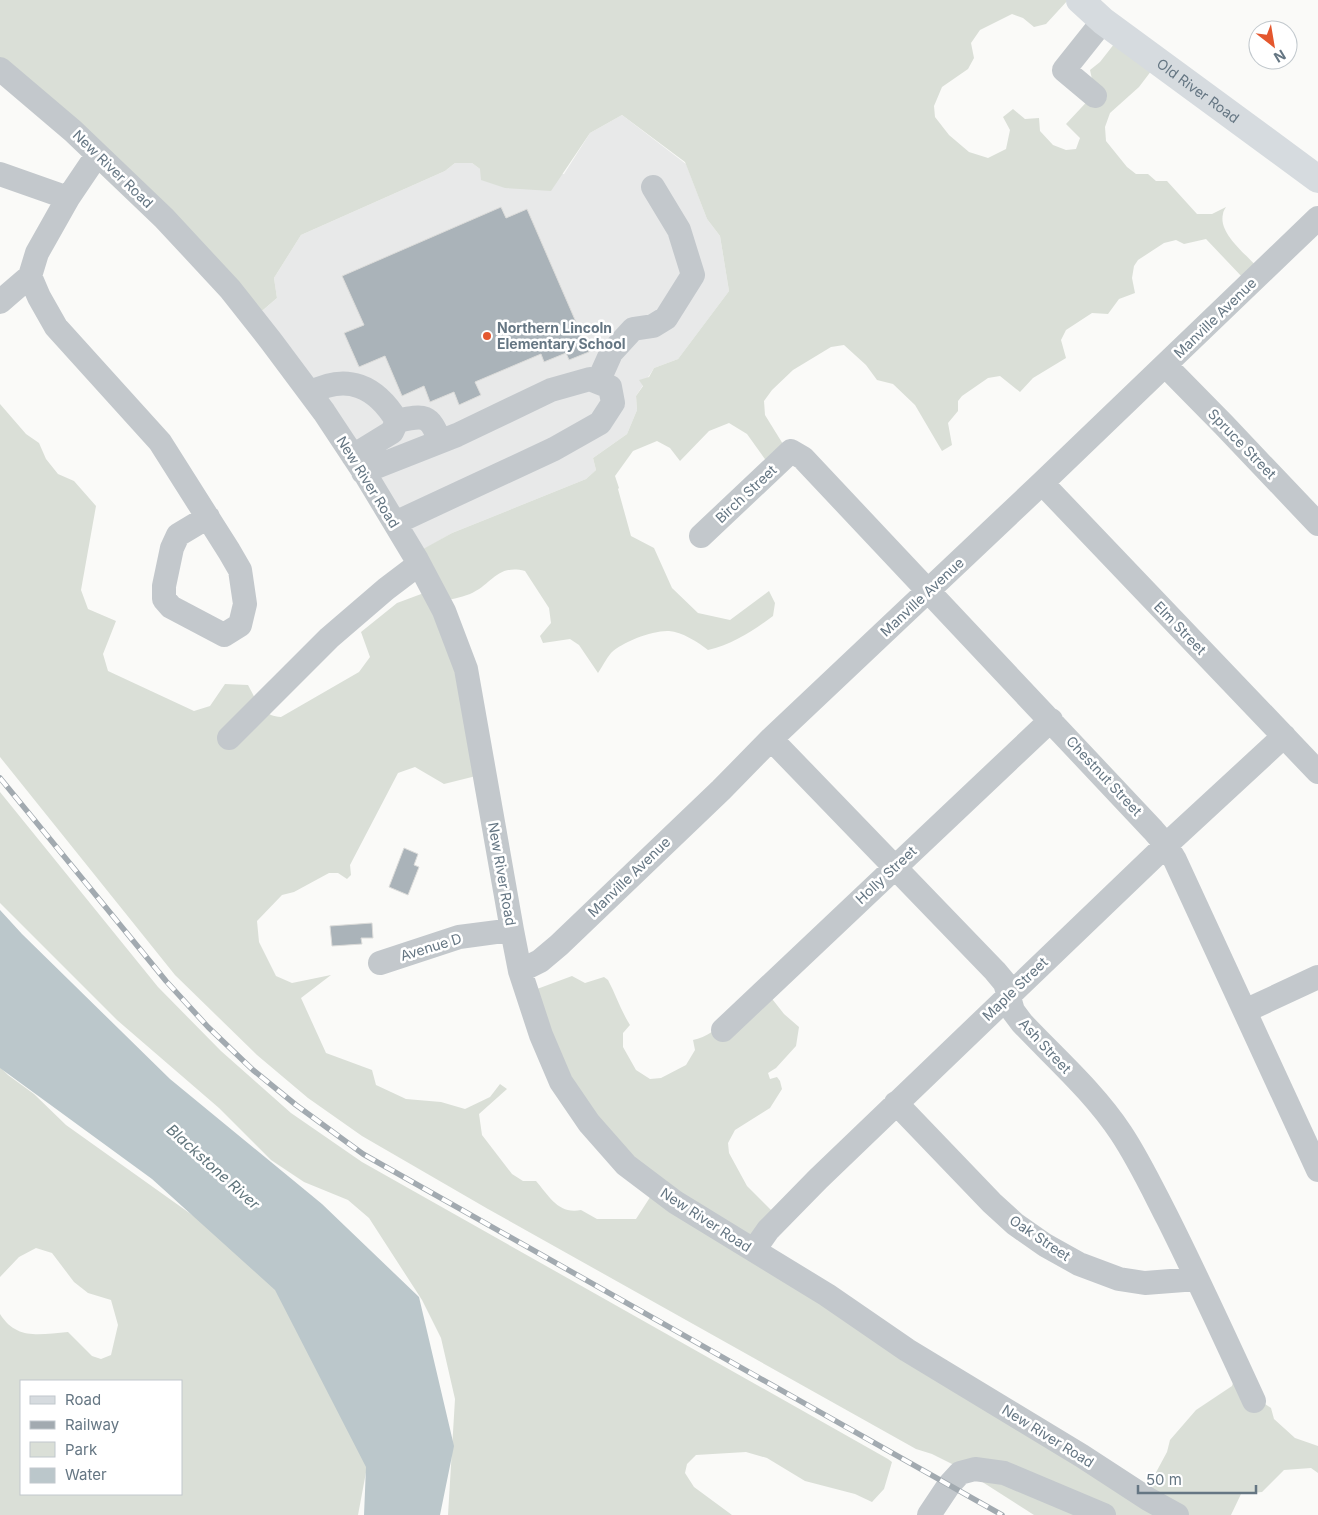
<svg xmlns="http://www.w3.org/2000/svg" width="1318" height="1515" viewBox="0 0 1318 1515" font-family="Inter,sans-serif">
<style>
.built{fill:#e8e9e9}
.green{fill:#dadfd7;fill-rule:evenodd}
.water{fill:#bbc7cb}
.building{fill:#aab3b9;stroke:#dcdcda}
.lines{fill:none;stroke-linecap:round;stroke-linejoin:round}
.minor{stroke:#c3c8cc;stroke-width:24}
.major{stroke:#d6dbdf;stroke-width:28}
.rail-casing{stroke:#a2aab0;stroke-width:5.5}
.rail{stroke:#fff;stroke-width:4;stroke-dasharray:11;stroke-linecap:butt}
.poi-dot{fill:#e4572e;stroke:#fff;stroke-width:2}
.labels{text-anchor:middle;stroke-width:5;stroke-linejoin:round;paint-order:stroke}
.street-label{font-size:14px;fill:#657683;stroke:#fff}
.poi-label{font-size:14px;font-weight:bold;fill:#657683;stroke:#fff;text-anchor:start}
.water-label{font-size:15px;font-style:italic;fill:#60757c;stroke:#fff}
</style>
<rect width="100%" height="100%" fill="#fafaf8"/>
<!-- built -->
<path class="built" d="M622 115 686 164 707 219 720 236 729 291 678 359 654 368 636 396 637 410 627 434 593 458 596 470 586 479 452 533 421 551 261 312 277 298 274 278 301 235 445 171 455 163H472L480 169 564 174 590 133Z"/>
<!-- green -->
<path class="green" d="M0 0H1068L1046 24 1034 27 1023 18 1012 14 980 30 971 43 974 58 968 69 942 87 934 106 935 117 949 135 969 152 988 158 1006 149 1010 130 1003 117 1013 109 1025 119 1039 118 1040 131 1053 145 1066 150 1076 149 1080 138 1066 124 1095 93 1090 70 1100 62 1118 39 1158 62 1139 87 1110 113 1105 127 1106 141 1127 167 1136 174H1148L1156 181H1167L1197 214H1212L1226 207C1225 209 1223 211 1223 214 1218 233 1246 254 1256 266L1244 279 1206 239 1184 244 1176 240 1164 243 1138 260 1134 266 1132 278 1135 293 1119 299 1108 314 1092 313 1066 330 1061 340 1066 358 1033 378 1020 392 1000 376 988 378 962 396 958 401V411L948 423 952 445 942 451 915 405 893 384 877 380 866 365 844 345 831 347 793 370 772 390 764 401 765 415 786 449 767 462 747 434 729 423 709 431 680 461 670 448 657 441 633 451 615 476 619 488 618 489 631 536 654 548 672 588 698 613 730 620 769 591 775 603 773 616C754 630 732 645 708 650 698 642 682 632 669 631 653 630 622 642 611 653 606 659 602 667 598 673L579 645 570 639 543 643 540 636 551 623 549 608 525 571C496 564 492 585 470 594 460 598 450 599 440 602L463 668 476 776 444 784 415 767 398 773 350 865 351 875 347 879 338 873H329L294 892 282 895 257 921 259 942 276 976 292 983 331 975 301 998 326 1053 372 1070 376 1085 406 1099 441 1102 465 1109 490 1097 500 1084 507 1089 479 1114 482 1135 512 1174 523 1181H536C549 1196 559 1215 581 1210L597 1219H636L656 1188 561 1075 537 989 572 976 585 983 604 977 608 980C616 995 621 1011 630 1025L623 1033V1047L636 1070 650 1079 661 1078 686 1065 695 1050 693 1040C717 1036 745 1003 762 986L784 1014 799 1027 796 1046 776 1068 768 1073 770 1079 777 1077 780 1081 782 1089 770 1108 735 1130 728 1143 729 1153 747 1186 774 1213 756 1242 1146 1491 1167 1452 1170 1440 1196 1410 1232 1386 1238 1368 1265 1404 1271 1408 1274 1419 1295 1438 1318 1446V1473L1311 1468 1284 1470 1262 1492 1241 1494 1231 1515H1034L962 1469 932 1454 916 1449 488 1209 362 1136 308 1098 257 1055 175 975 0 757V404L26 434 39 443 46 459 58 474 74 481 96 506 81 590 88 609 116 621 103 654 108 671 194 711 210 706 225 684 248 685C257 701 261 716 281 717L359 672 370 657 361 632 397 603 432 590 416 553 452 533 586 479 596 470 593 458 627 434 637 410 636 396 643 386 639 380 649 377 654 368 678 359 729 291 720 236 707 219 685 162 622 115 590 133 551 191 505 188 481 180 480 169 472 163H455L445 171 301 235 274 278 277 298 255 317 0 68Z
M0 792 158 987 221 1051 291 1113 362 1162 888 1459 892 1462 884 1489 872 1502 855 1494 805 1481 767 1458 746 1452 696 1455 687 1464 685 1473 694 1487 732 1515H448L455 1399 441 1338 422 1300 369 1218 348 1200 304 1182 271 1160 219 1108 117 1020 0 903Z
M0 1067 8 1075 34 1094 66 1125 289 1284 367 1467 358 1515H0V1314C17 1341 41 1334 68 1332L92 1356 101 1359 111 1355 118 1325 111 1300 88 1293 74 1282 52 1253 36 1248 19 1257 0 1277ZM21 1381H181V1494H21Z"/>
<!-- water -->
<path class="water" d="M0 910 22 934 170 1079 322 1204 419 1297 454 1446 440 1515H364L366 1467 275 1290 152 1179 0 1068Z"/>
<!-- building -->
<path class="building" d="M501 207 506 218 527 209 589 352 569 360 566 353 544 362 541 354 475 382 481 395 459 405 454 392 430 402 424 386 402 396 385 356 359 367 344 333 364 325 342 276Z
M404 848 418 854 414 865 419 867 408 895 389 887Z
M372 923 373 938H361L362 944 332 946 330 926Z"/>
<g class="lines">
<!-- minor -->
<path class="minor" d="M0 69 73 131 164 218 230 289 271 341 324 412 367 477 417 560 444 611 466 669 512 930 520 971 541 1035 561 1082 589 1123 626 1165 675 1202 827 1295 907 1350 1082 1456 1148 1499 1177 1515
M1095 96 1064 70 1103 21
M0 174 68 198 37 253 30 276 39 297 56 327 160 442 229 551 240 570 245 604 240 625 224 635 171 607 164 599V586L172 548 178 535 208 517
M68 198 97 155
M0 302 30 276
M1165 365 1224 425 1318 524
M598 382 611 353 633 329 653 326 666 318 693 275 679 230 653 187
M310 393C347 373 376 386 397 421
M397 421C425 415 429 414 440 441
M353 456 392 432 397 421
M363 472 457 435 551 390 590 379 610 387 613 403 600 423 554 449 395 523
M1042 483 1318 772
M701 536 791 451 803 458C919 582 1037 705 1153 830L1166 845 1175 860 1318 1170
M229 738 329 638 386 589 419 564
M771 739 995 971 1005 983 1013 1011 1022 1023C1055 1058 1094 1092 1121 1133 1139 1160 1153 1190 1168 1219 1198 1279 1226 1340 1254 1401
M380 963 459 937 512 930
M520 971 540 961 559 945 721 790 771 739 1042 483 1318 218
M1245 1011 1318 977
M723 1030 1051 720
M896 1103 992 1203 1015 1224 1045 1245 1079 1264 1119 1279 1145 1283 1197 1279
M754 1250 768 1230 818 1179 1166 845 1284 736
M929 1515 949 1485 960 1473 975 1469 1004 1473 1104 1515"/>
<!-- major -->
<path class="major" id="s1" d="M1080 0 1103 21 1318 179"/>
<defs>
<path id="rail" d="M0 778 166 981 208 1027 253 1070 296 1105 363 1154 1002 1515"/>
</defs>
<!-- rail casing -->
<use href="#rail" class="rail-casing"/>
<!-- rail -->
<use href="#rail" class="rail"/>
</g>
<!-- markers -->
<circle class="poi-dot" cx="487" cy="336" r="5"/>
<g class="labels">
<!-- street labels -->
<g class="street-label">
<text dy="5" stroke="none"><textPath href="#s1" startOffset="149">Old River Road</textPath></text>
<text transform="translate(113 169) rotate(44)" y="5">New River Road</text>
<text transform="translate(1215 318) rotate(-44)" y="5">Manville Avenue</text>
<text transform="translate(1242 444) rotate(46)" y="5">Spruce Street</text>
<text transform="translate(368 482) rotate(58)" y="5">New River Road</text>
<text transform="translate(746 494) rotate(-43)" y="5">Birch Street</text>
<text transform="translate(922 597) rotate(-43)" y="5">Manville Avenue</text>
<text transform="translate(1180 628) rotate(46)" y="5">Elm Street</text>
<text transform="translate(1104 776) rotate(47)" y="5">Chestnut Street</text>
<text transform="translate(502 874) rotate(80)" y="5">New River Road</text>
<text transform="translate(886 875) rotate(-43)" y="5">Holly Street</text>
<text transform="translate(629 877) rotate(-44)" y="5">Manville Avenue</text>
<text transform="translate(431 947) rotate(-17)" y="5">Avenue D</text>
<text transform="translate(1015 989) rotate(-44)" y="5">Maple Street</text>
<text transform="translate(1045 1046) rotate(47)" y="5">Ash Street</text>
<text transform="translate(706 1220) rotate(33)" y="5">New River Road</text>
<text transform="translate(1040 1238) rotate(34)" y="5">Oak Street</text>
<text transform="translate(1048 1436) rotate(32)" y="5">New River Road</text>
</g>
<!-- poi labels -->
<g class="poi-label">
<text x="497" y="333">Northern Lincoln<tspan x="497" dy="16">Elementary School</tspan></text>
</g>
<!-- water labels -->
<g class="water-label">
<text transform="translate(213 1167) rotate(42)" y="5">Blackstone River</text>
</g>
</g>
<!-- legend -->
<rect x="20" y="1380" width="162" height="115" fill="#ffffff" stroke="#c1c8cd"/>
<rect x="30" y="1396" width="25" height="8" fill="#d6dbdf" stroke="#c1c8cd"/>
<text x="65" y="1405" font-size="15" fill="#657683">Road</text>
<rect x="30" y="1421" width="25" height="8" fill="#a2aab0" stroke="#c1c8cd"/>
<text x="65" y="1430" font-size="15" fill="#657683">Railway</text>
<rect x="30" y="1442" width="25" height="15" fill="#dadfd7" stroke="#c1c8cd"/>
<text x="65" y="1455" font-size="15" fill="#657683">Park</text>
<rect x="30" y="1468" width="25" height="15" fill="#bbc7cb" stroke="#c1c8cd"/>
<text x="65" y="1480" font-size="15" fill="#657683">Water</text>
<!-- north arrow -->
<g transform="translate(1273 45) rotate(149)"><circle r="24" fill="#ffffff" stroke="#c1c8cd"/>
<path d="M0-4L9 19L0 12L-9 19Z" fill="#e4572e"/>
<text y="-8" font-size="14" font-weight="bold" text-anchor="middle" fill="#657683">N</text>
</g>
<!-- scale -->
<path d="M1138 1485v8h118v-8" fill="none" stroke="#657683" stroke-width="2.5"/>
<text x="1146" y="1485" font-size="15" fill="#657683" stroke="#ffffff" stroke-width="4" paint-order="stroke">50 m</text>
</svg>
